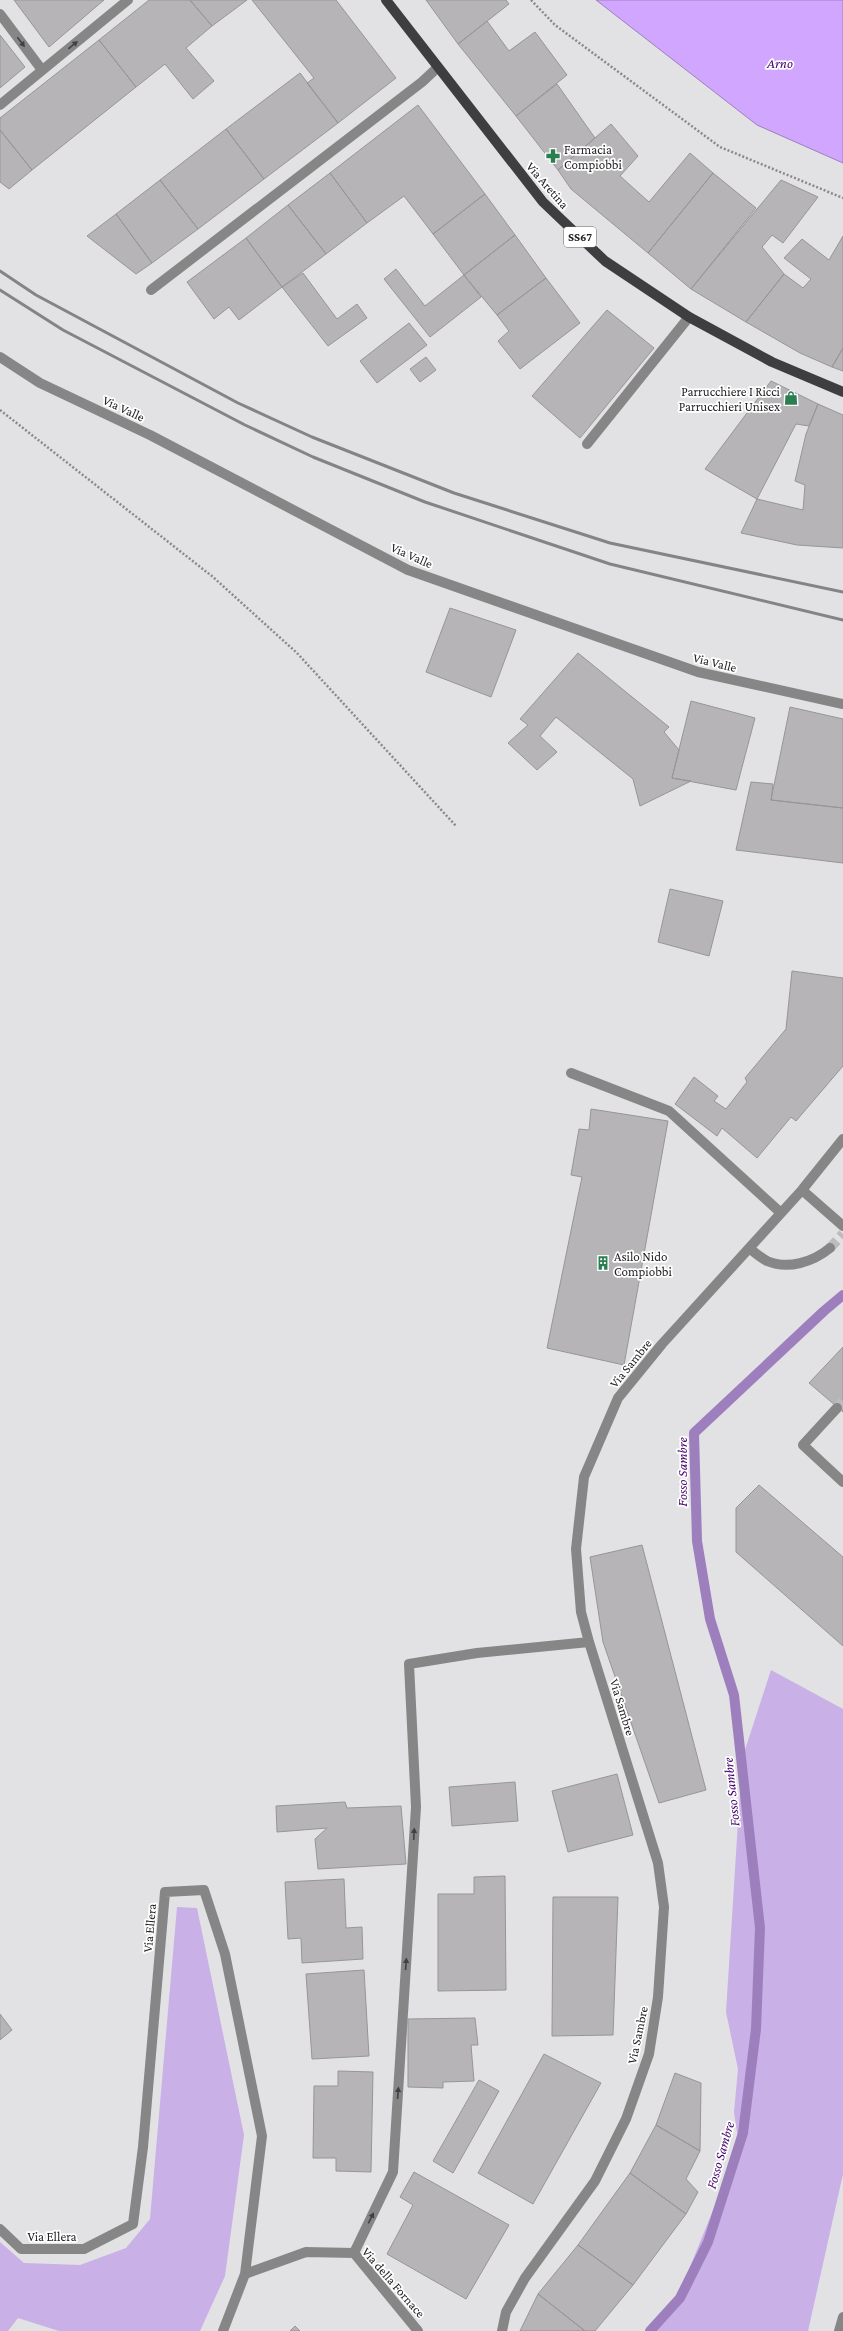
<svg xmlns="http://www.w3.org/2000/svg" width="843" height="2331" viewBox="0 0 843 2331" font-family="'Crimson Pro',serif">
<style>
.green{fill:#c9b0e6}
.water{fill:#d1a6ff;stroke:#9d7fbe}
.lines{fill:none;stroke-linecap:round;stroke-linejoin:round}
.stream{stroke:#9d7fbe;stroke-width:10}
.building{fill:#b6b4b7;stroke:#969598}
.minor-tunnel{stroke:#bcbbbe;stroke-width:10;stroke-dasharray:10 5;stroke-linecap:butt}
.path{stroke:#89888a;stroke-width:2.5;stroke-dasharray:2 2;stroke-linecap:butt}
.minor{stroke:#878687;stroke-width:10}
.major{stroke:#3e3d3f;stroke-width:10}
.rail{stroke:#848385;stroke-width:3}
.oneway{fill:#424142}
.labels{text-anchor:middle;stroke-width:3.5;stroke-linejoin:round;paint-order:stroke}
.shield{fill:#fff;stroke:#666;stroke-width:1}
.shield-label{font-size:12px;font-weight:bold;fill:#242425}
.poi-label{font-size:13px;fill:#242425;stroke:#fff;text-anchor:start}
.street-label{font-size:13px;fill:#242425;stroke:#fff}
.water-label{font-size:14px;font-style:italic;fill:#44006d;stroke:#fff}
</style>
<rect width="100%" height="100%" fill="#e2e1e4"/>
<!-- green -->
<path class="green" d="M771 1670 843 1709V2174L808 2331H647L675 2304 739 2146 734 2112 738 2069 726 2012 742 1759Z
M177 1907 197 1908 244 2135 225 2276 200 2331H59L18 2318 8 2331H0V2242L24 2263 80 2265 126 2248 150 2219Z"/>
<!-- water -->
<path class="water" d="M596 0H843V163L757 125Z"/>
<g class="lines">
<!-- stream -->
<path class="stream" d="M650 2331 680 2298 708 2242 743 2133 756 2029 760 1928 734 1695 710 1619 697 1541 694 1433 824 1311 843 1295"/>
</g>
<!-- building -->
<path class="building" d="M14 0H104L49 47Z
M149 0H190L212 26 186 48 214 81 193 99 165 64 136 87 99 40Z
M190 0H247L212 26Z
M252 0H336L396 78 338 123 307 83 314 78Z
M426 0H506L509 4 458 44Z
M487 21 509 51 535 32 567 75 516 116 458 44Z
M0 35 25 67 0 88Z
M99 40 136 87 32 170 0 130V118Z
M300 73 338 123 264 179 226 129Z
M557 84 595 138 558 170 516 116Z
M418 105 485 194 433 234 404 196 367 223 330 173Z
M611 124 638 156 620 176 649 202 690 153 713 173 648 253 571 189 558 170Z
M226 129 264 179 198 229 160 180Z
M0 130 32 170 9 189 0 182Z
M330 173 367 223 326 254 288 205Z
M713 173 756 208 691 289 648 253Z
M160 180 198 229 152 263 116 214Z
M781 180 818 197 783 243 772 235 762 247 784 274 746 322 691 289Z
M485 194 515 235 464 275 433 234Z
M288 205 326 254 282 287 246 238Z
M116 214 152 263 136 274 87 236Z
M515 235 546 278 497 315 464 275Z
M843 236V348L832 367 800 353 746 322 784 274 803 288 811 279 784 258 802 239 829 260Z
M246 238 282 287 239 320 229 307 214 319 187 282Z
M396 269 425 306 464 275 481 297 430 337 384 279Z
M303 273 337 319 357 304 367 318 328 346 282 287Z
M546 278 580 323 520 369 498 341 509 331 497 315Z
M607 310 654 348 580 438 532 396Z
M409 323 427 345 377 383 360 361Z
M843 348V371L832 367Z
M426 357 436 370 420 382 410 369Z
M771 381 818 404 809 426 796 424 757 499 705 469Z
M818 404 843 415V548L797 545 741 533 757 499 803 510 805 485 795 481 806 434Z
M450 608 516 630 491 697 426 672Z
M578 653 669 727 664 732 679 750 672 778 691 781 640 806 633 779 556 717 540 736 557 752 537 770 508 743 528 725 520 719Z
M691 701 755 718 736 790 672 778Z
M790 707 843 719V808L771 800Z
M751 782 773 784 771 800 843 808V863L736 850Z
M670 889 723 901 709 956 658 942Z
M792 971 843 978V1066L796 1121 791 1117 757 1158 722 1128 717 1136 675 1104 694 1077 718 1096 714 1101 726 1109 747 1082 745 1078 786 1029Z
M591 1109 668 1121 624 1365 547 1348 582 1177 571 1175 579 1129 589 1130Z
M843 1347V1412L809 1383Z
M759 1485 843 1557V1646L736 1552V1508Z
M642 1545 706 1790 659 1803 603 1642 590 1557Z
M617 1774 633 1835 568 1852 552 1791Z
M515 1782 518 1821 452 1826 449 1787Z
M345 1802 347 1808 401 1806 406 1864 318 1869 315 1839 327 1828 277 1832 276 1806Z
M505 1876 506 1990 438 1991V1894H474V1877Z
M344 1879 346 1928 362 1927 363 1959 302 1963 301 1938 288 1939 285 1882Z
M553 1897H618L613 2035 552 2036Z
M364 1970 369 2056 312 2059 306 1974Z
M0 2014 12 2030 0 2040Z
M475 2018 478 2045H471L474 2081 443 2082V2088L408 2087V2019Z
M544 2054 601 2083 533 2204 478 2173Z
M338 2071 373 2072 371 2172 336 2171V2158H313L314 2086H338Z
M675 2073 701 2083 700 2151 656 2125Z
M479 2080 499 2091 453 2173 433 2161Z
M656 2125 700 2151 686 2179 698 2192 686 2214 630 2173Z
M414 2172 509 2225 466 2299 387 2254 413 2205 400 2197Z
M630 2173 686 2214 633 2285 578 2245Z
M578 2245 633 2285 595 2331H585L538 2294Z
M538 2294 585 2331H520Z
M295 2326 300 2331H290Z"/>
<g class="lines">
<!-- minor-tunnel -->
<path class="minor-tunnel" d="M830 1248 843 1234
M837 1408 843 1401"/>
<!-- path -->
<path class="path" d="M531 0 555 25 720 147 843 198
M0 410 213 577 297 653 456 826"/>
<!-- minor -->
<path class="minor" d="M0 14 42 70
M0 105 128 0
M151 290 422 82 437 68
M0 357 40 383 150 435 408 570 698 672 843 704
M587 444 689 317
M571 1073 669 1111 781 1213
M802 1190 843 1226
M749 1248C754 1252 761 1258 767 1261 788 1270 813 1262 830 1248
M837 1408 803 1445 843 1482
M0 2229 21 2249H84L133 2224 143 2147 165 1892 204 1890 225 1954 262 2136 245 2274 223 2331
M354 2253 393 2172 416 1807 409 1664 477 1653 589 1642
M245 2274 306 2252 354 2253 418 2331
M502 2331 506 2312 525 2278 595 2181 626 2119 649 2054 658 1997 664 1907 658 1863 589 1642 581 1612 576 1549 584 1477 618 1398 662 1344 802 1190 843 1139
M839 2331 843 2317"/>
<!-- major -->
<path class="major" d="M386 0 543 202 605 261 689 317 772 362 843 392"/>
<!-- rail -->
<path class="rail" d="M0 271 36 295 238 403 312 437 454 493 610 543 843 592
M0 290 63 330 245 425 313 457 425 502 610 564 843 620"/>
</g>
<!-- one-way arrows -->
<defs><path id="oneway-solid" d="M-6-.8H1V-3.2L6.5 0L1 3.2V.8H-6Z"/></defs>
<g class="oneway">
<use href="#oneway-solid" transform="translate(21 42) rotate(53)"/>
<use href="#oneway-solid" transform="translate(73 45) rotate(-39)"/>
<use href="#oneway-solid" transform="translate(414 1834) rotate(-87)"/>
<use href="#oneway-solid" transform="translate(406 1964) rotate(-86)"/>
<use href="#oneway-solid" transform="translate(398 2093) rotate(-86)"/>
<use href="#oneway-solid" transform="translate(371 2218) rotate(-64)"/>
</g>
<!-- icons -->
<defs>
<symbol id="pharmacy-bare" viewBox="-9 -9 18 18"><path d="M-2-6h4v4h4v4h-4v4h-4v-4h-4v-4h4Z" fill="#2b7e50" stroke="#fff" stroke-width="2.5" paint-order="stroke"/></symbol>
<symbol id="shop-bare" viewBox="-9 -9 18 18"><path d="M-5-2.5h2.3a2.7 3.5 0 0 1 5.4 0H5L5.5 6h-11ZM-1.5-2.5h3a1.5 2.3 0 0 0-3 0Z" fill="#2b7e50" stroke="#fff" stroke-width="2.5" paint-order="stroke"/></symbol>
<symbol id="building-bare" viewBox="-9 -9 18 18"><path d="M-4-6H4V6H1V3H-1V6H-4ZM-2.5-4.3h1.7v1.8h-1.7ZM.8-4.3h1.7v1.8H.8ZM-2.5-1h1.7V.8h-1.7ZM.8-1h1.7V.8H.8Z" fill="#2b7e50" stroke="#fff" stroke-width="2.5" paint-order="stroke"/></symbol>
</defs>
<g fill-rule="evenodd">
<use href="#pharmacy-bare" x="543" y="146" width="20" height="20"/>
<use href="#shop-bare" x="781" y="388" width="20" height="20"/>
<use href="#building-bare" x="593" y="1253" width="20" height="20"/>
</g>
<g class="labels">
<!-- shield labels -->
<rect class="shield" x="564" y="227" width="32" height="20" rx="3"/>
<g class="shield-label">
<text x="580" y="241">SS67</text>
</g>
<!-- poi labels -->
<g class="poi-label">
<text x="564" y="154">Farmacia<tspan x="564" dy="15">Compiobbi</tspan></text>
<text x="780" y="396" text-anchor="end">Parrucchiere I Ricci<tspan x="780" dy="15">Parrucchieri Unisex</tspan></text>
<text x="614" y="1261">Asilo Nido<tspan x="614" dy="15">Compiobbi</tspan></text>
</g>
<!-- street labels -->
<g class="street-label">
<text transform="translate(548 185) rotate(49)" y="5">Via Aretina</text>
<text transform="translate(124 408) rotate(25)" y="5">Via Valle</text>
<text transform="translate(412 555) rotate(24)" y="5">Via Valle</text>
<text transform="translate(715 662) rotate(14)" y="5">Via Valle</text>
<text transform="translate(630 1363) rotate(-51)" y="5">Via Sambre</text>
<text transform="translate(623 1707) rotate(73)" y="5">Via Sambre</text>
<text transform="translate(149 1928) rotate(-85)" y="5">Via Ellera</text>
<text transform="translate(637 2035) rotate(-78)" y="5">Via Sambre</text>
<text x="52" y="2241">Via Ellera</text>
<text transform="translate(394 2282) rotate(49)" y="5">Via della Fornace</text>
</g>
<!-- water labels -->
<g class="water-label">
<text x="780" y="68">Arno</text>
<text transform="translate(682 1472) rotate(-90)" y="5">Fosso Sambre</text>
<text transform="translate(731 1792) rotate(-96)" y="5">Fosso Sambre</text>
<text transform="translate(720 2155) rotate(-74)" y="5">Fosso Sambre</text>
</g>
</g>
</svg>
